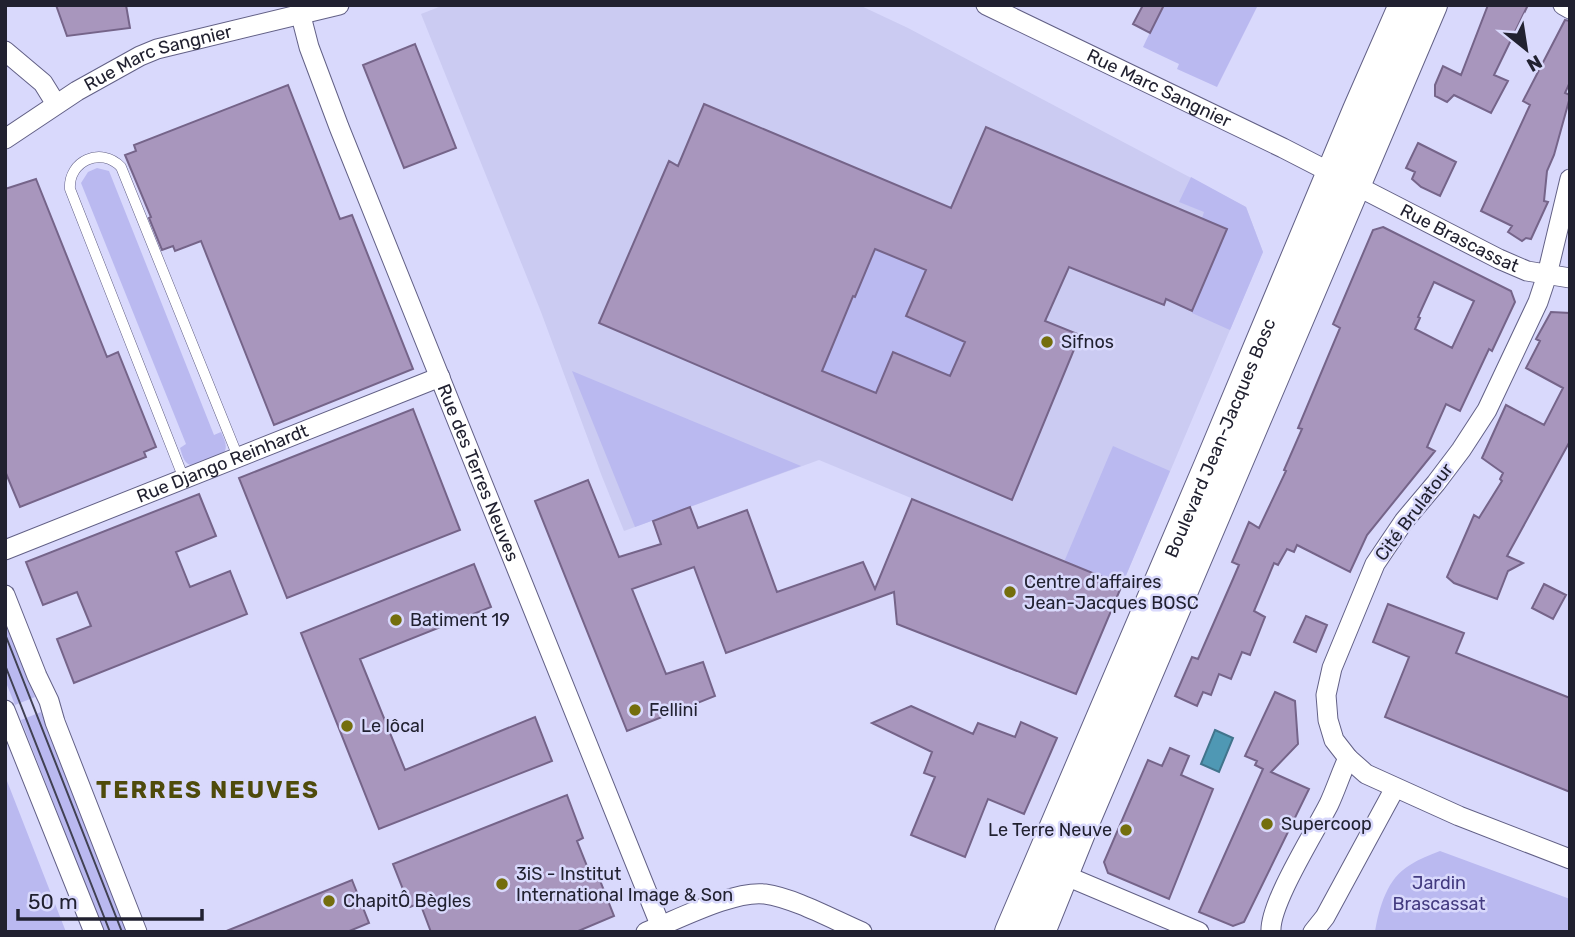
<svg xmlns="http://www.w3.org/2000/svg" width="1575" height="937" viewBox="0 0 1575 937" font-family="Rubik,sans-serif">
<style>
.built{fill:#cbcbf2}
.green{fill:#bab9f0}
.water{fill:#4f98b4;stroke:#41748c;stroke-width:2}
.building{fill:#a896bd;stroke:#756489;stroke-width:2;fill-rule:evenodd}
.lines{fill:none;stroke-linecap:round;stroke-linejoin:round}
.lane-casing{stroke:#626086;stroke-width:11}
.street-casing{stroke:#626086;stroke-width:21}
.primary-casing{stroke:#626086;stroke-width:32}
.lane{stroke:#fff;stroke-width:10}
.street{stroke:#fff;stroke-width:19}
.primary{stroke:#fff;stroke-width:30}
.tram{stroke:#414153;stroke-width:2}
.poi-dot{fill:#746e0d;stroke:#d9d9fc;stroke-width:2.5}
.labels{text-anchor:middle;stroke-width:5;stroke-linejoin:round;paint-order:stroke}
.street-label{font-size:18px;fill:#212130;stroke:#d9d9fc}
.poi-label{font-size:18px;fill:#212130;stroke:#d9d9fc;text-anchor:start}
.park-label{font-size:18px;fill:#433b80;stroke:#d9d9fc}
.district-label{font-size:24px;font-weight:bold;letter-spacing:2px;fill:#4f4b0b;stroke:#d9d9fc}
</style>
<rect width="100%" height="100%" fill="#d9d9fc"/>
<!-- built -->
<path class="built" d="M444 5H859L908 28 1246 207 1263 252 1122 585 819 460 624 531 601 474 541 312 421 14Z"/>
<!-- green -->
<path class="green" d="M1163 5H1258L1217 87 1177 69 1179 64 1143 47Z
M97 168 109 171 214 435 221 432C224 439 229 447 223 454L195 466C184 465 183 457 180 448L186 444 81 183 88 172Z
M1191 177 1246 207 1263 252 1230 330 1192 313 1227 229 1202 218 1204 212 1179 202Z
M711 234 854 296 875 249 926 270 906 316 965 342 950 376 893 352 876 393 822 371 839 329Z
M572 371 801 466 635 527Z
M1113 446 1170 471 1122 585 1064 562Z
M5 621 35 697 15 705 5 680Z
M41 712 128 932H104L21 720Z
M5 781H7L66 932H5Z
M1440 851 1570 899V932H1375C1379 908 1387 878 1410 865 1419 859 1430 855 1440 851Z"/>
<!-- water -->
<path class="water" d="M1215 730 1233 738 1219 772 1201 764Z"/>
<!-- building -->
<path class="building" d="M56 5H126L130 28 67 36Z
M1143 5H1164L1150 33 1133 24Z
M1488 5H1528L1494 75 1508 81 1491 113 1454 95 1447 102 1435 96V85L1443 66 1461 75Z
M1565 20 1570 21V82L1565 93 1570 95V97L1554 155 1547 171 1544 201 1548 202 1531 239 1526 238 1522 241 1508 232 1512 226 1481 211 1530 105 1523 101Z
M415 44 456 148 404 168 363 65Z
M288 85 340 219 352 215 413 369 274 425 201 241 175 251 173 246 162 250 149 218 151 217 125 155 136 151 134 145Z
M704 104 951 208 986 127 1227 229 1192 311 1166 299 1164 305 1069 267 1045 321 1080 335 1012 500 599 323 669 161 678 166ZM875 249 926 270 906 316 965 342 950 376 893 352 876 393 822 371 853 296 855 297Z
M1418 143 1456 162 1440 196 1421 187 1412 179 1415 172 1406 168Z
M36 179 107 357 118 352 156 447 144 452 146 457 20 507 5 471V189Z
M1383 227 1511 291 1515 302 1492 351 1489 349 1460 411 1446 404 1427 447 1435 451 1367 535 1350 572 1297 545 1294 552 1287 549 1278 565 1274 563 1254 611 1265 617 1250 655 1242 652 1231 679 1219 674 1211 695 1203 692 1197 706 1175 696 1192 657 1198 659 1233 579 1239 565 1232 562 1249 522 1259 528 1286 471 1284 470 1302 429 1298 428 1340 328 1333 324 1373 230ZM1434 282 1474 301 1452 348 1415 329 1420 318 1418 317Z
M1551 312 1570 313V441L1507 556 1523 563 1508 571 1497 599 1454 583 1447 577 1474 515 1479 518 1502 481 1500 479 1503 473 1482 458 1506 405 1544 425 1563 388 1526 368 1540 341 1536 339Z
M413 409 460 530 287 598 239 478Z
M588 480 619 557 661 544 653 521 690 507 698 528 747 510 777 592 863 562 875 589 912 499 1122 585 1076 694 897 624 894 592 726 653 694 567 632 589 666 674 703 662 715 696 627 731 535 501Z
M199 494 216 536 176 552 190 587 230 571 247 614 74 683 57 639 91 626 77 592 43 605 26 562Z
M474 564 491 607 360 659 405 770 535 717 552 761 379 829 301 633Z
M1544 584 1566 595 1553 619 1532 608Z
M1388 604 1464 633 1456 653 1570 698V792L1385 717 1409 657 1373 642Z
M1306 616 1327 625 1316 652 1294 642Z
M1275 692 1295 701 1298 744 1271 772 1309 789 1244 922 1233 926 1199 912 1263 769 1255 765 1257 761 1245 756Z
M911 706 973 734 978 723 1015 737 1021 722 1057 738 1024 814 988 799 965 857 911 835 935 777 924 773 932 752 872 723Z
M1170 748 1189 756 1181 775 1213 789 1169 899 1108 873 1104 862 1148 760 1162 766Z
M567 795 583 838 577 841 591 876 597 873 614 916 576 932H431L420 903 410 907 393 864Z
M352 880 369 923 347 932H224Z"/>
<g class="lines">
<defs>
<path id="lane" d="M184 479 70 189C68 161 101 146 121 167L238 457"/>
<g id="street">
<path id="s1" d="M986 5 1283 148 1499 259 1527 271 1570 278"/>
<path d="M1563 5 1570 9"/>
<path id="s2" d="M301 16 309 47 339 127 663 932"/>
<path d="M5 51 43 83 56 104"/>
<path id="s3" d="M5 139 77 91 140 56 157 49 339 5"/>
<path d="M1570 179 1547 275 1538 302 1487 410 1461 450 1436 483 1404 521 1375 564 1332 668 1326 695 1328 720 1334 740 1348 758 1366 774 1459 816 1570 859"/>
<path id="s4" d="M5 550 440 377"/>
<path d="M5 595 37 676 49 701 55 722 137 932"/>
<path d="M5 710 94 932"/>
<path d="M1064 875 1199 932"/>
<path d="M646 932C677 920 734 890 765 894 794 898 834 920 862 932"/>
<path d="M1271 932C1269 904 1315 832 1329 804 1336 789 1341 773 1348 758"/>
<path d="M1313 932 1325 917 1395 788"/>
</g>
<g id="primary">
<path id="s5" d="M1010 932 1209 466 1358 110 1404 5"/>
<path d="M1040 932 1086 818 1432 5"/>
</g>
</defs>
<!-- lane casing -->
<use href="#lane" class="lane-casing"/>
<!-- street casing -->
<use href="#street" class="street-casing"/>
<!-- primary casing -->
<use href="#primary" class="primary-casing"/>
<!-- lane -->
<use href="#lane" class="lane"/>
<!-- street -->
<use href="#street" class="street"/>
<!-- primary -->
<use href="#primary" class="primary"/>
<!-- tram -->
<path class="tram" d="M5 634 122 932
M5 665 110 932"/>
</g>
<!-- markers -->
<g class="poi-dot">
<circle cx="1047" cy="342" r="7"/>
<circle cx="1010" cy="592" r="7"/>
<circle cx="396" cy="620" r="7"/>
<circle cx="635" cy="710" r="7"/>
<circle cx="347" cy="726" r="7"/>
<circle cx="1267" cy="824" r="7"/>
<circle cx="1126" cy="830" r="7"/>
<circle cx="502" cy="884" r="7"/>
<circle cx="329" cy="901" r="7"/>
</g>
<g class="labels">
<!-- street labels -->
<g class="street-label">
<text dy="6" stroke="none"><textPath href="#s3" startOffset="175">Rue Marc Sangnier</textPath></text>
<text dy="6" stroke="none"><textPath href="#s1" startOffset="192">Rue Marc Sangnier</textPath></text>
<text dy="6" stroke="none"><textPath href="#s1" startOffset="528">Rue Brascassat</textPath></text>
<text dy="6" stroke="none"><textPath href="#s5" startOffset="537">Boulevard Jean-Jacques Bosc</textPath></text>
<text dy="6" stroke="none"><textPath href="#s4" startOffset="234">Rue Django Reinhardt</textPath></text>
<text dy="6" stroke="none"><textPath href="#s2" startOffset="490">Rue des Terres Neuves</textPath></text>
<text transform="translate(1414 512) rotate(-53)" y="6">Cité Brulatour</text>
</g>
<!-- poi labels -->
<g class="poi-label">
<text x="1061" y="348">Sifnos</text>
<text x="1024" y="588">Centre d'affaires<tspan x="1024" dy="21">Jean-Jacques BOSC</tspan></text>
<text x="410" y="626">Batiment 19</text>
<text x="649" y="716">Fellini</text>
<text x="361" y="732">Le lôcal</text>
<text x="1281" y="830">Supercoop</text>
<text x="1112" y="836" text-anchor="end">Le Terre Neuve</text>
<text x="516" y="880">3iS - Institut<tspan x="516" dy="21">International Image &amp; Son</tspan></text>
<text x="343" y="907">ChapitÔ Bègles</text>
</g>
<!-- park labels -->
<g class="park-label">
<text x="1439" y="889">Jardin<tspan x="1439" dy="21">Brascassat</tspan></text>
</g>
<!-- district labels -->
<g class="district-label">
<text x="208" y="798">TERRES NEUVES</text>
</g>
</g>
<!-- border -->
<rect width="1575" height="937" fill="none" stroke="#212130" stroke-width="14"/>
<!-- north arrow -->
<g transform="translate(1526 49) rotate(150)" stroke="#d9d9fc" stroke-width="5" paint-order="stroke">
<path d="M0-5L12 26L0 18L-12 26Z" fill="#212130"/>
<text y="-10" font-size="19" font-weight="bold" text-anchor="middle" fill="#212130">N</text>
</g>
<!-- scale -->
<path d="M18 909v10h184v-10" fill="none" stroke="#212130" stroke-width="3.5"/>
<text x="28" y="909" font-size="21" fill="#212130" stroke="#d9d9fc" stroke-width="5" paint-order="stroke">50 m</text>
</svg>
